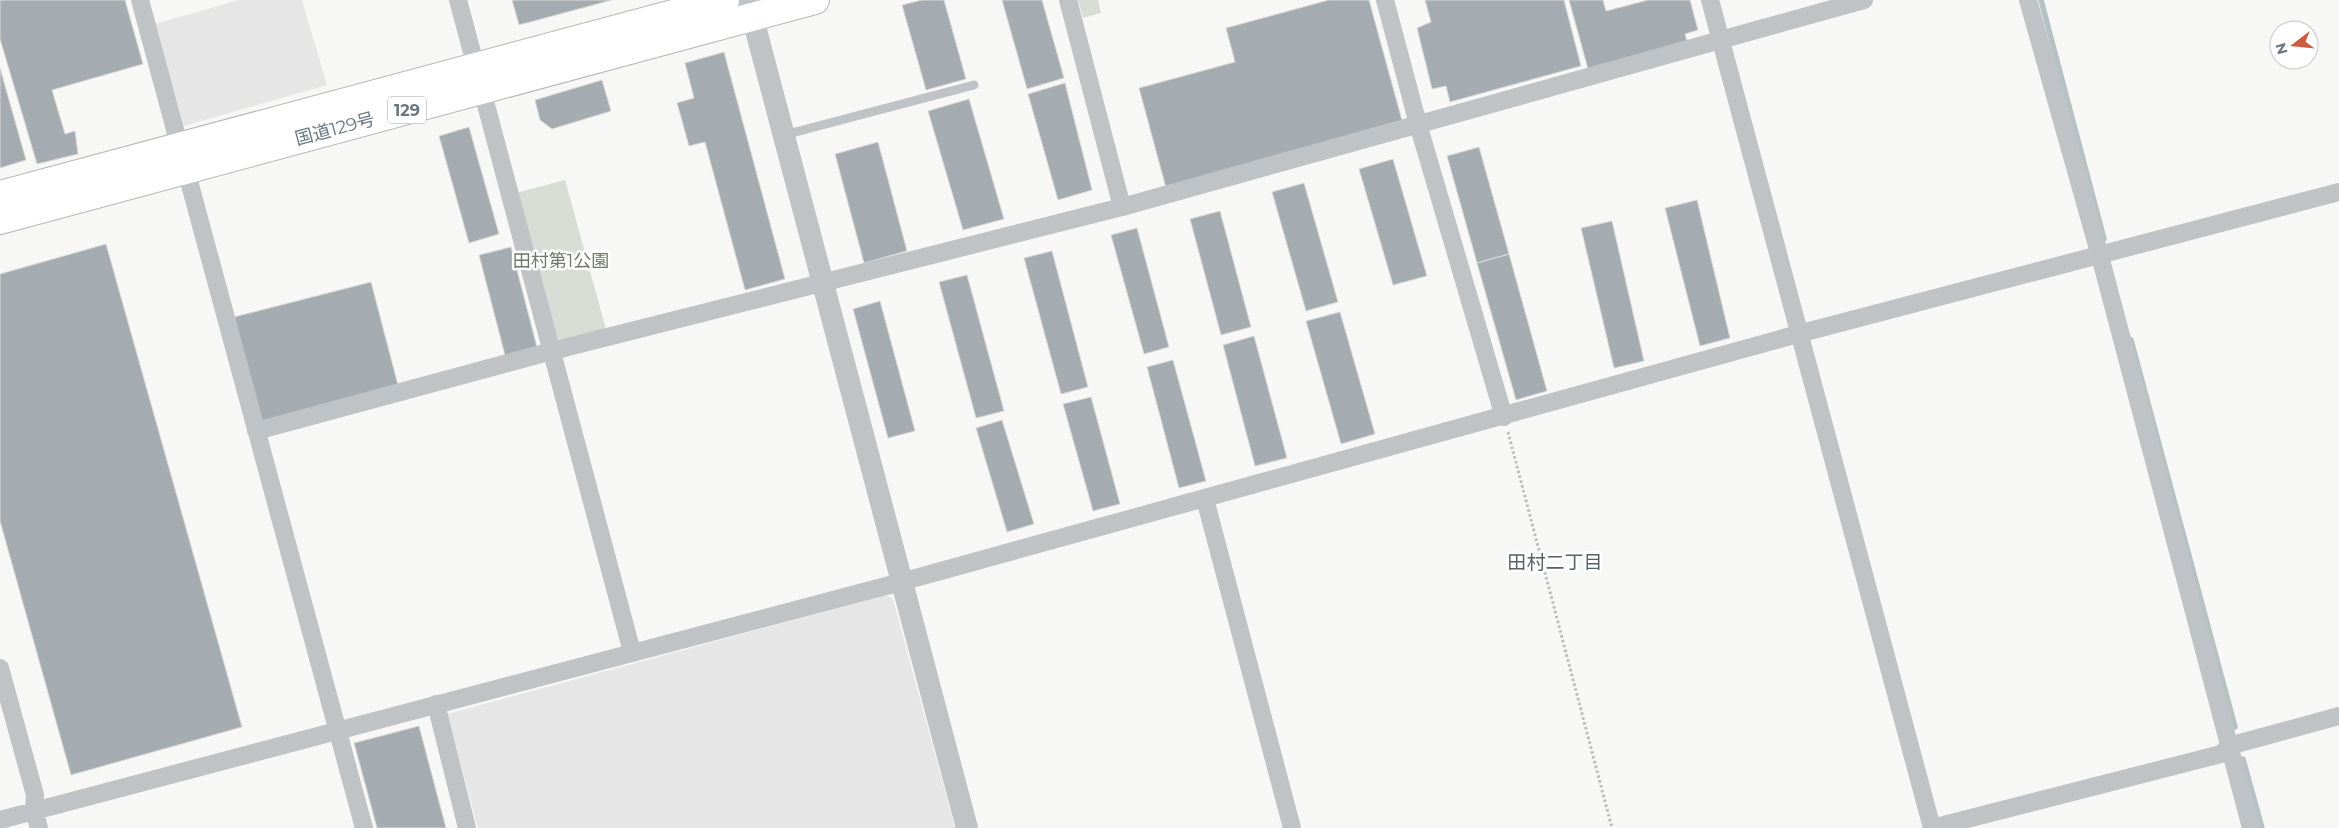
<svg xmlns="http://www.w3.org/2000/svg" width="2339" height="828" viewBox="0 0 2339 828" font-family="Montserrat,'Noto Sans JP',sans-serif">
<style>
.built{fill:#e5e6e5}
.green{fill:#d7dcd5}
.lines{fill:none;stroke-linecap:round;stroke-linejoin:round}
.stream{stroke:#b6c1c4;stroke-width:5.5}
.building{fill:#a5acb1;stroke:#d9d9d7}
.trunk-casing{stroke:#b3b6b9;stroke-width:30}
.path{stroke:#b9bcbe;stroke-width:3;stroke-dasharray:2.5 2.5;stroke-linecap:butt}
.service{stroke:#bfc3c6;stroke-width:9}
.minor{stroke:#bfc3c6;stroke-width:18}
.tertiary{stroke:#bfc3c6;stroke-width:22}
.trunk{stroke:#fff;stroke-width:28}
.labels{text-anchor:middle;stroke-width:5;stroke-linejoin:round;paint-order:stroke}
.shield{fill:#fff;stroke:#97a0a8;stroke-width:1}
.shield-label{font-size:16px;font-weight:bold;fill:#6a7882}
.street-label{font-size:18px;fill:#6a7882;stroke:#fff}
.park-label{font-size:18px;fill:#6d7a68;stroke:#fff}
.neighbourhood-label{font-size:19px;fill:#576168;stroke:#fff}
</style>
<rect width="100%" height="100%" fill="#f7f7f5"/>
<!-- built -->
<path class="built" d="M239 0H302L327 85 184 126 155 24Z
M887 595 893 599 955 828H478L447 714Z"/>
<!-- green -->
<path class="green" d="M1078 0H1098L1101 13 1083 18Z
M565 180 606 329 561 341 557 338 516 193Z"/>
<g class="lines">
<!-- stream -->
<path class="stream" d="M2041 0 2104 239
M2131 340 2235 727
M2243 759 2262 828"/>
</g>
<!-- building -->
<path class="building" d="M0 0H125L143 64 52 90 65 134 75 131 78 154 37 164 0 39Z
M512 0H612L519 25Z
M922 0H944L966 79 926 90 902 5Z
M1002 0H1042L1064 78 1027 89Z
M1329 0H1369L1403 124 1166 188 1139 88 1235 62 1226 28Z
M1425 0H1564L1581 66 1450 102 1446 86 1432 89 1417 28 1431 22Z
M1569 0H1603L1606 11 1648 0H1690L1698 30 1685 34 1687 42 1588 69Z
M724 52 785 279 745 290 705 142 689 146 677 103 694 98 685 63Z
M0 68 26 160 0 168Z
M602 80 611 111 552 129 540 120 535 100Z
M1065 83 1092 190 1058 200 1028 94Z
M969 99 1004 219 963 230 928 111Z
M469 127 499 234 469 243 439 136Z
M878 142 907 251 864 263 835 154Z
M1479 147 1509 254 1477 263 1447 156Z
M1393 159 1427 276 1393 285 1359 169Z
M1304 183 1338 302 1306 311 1272 192Z
M1697 200 1730 338 1700 346 1665 208Z
M1220 211 1251 327 1221 335 1190 219Z
M1612 221 1644 361 1614 368 1581 228Z
M1137 228 1169 347 1144 354 1111 235Z
M106 244 242 727 71 775 0 521V274Z
M511 247 538 351 506 359 479 255Z
M1052 251 1088 387 1061 394 1024 258Z
M1509 254 1547 391 1516 400 1477 263Z
M967 275 1004 411 976 418 939 282Z
M371 282 399 389 262 424 234 317Z
M880 301 915 431 888 438 853 309Z
M1340 312 1375 434 1341 444 1306 321Z
M1254 336 1287 458 1255 466 1223 345Z
M1173 360 1206 481 1179 488 1147 367Z
M1091 397 1120 504 1093 511 1063 404Z
M1002 420 1034 524 1007 532 976 428Z
M419 726 446 828H377L354 743Z"/>
<g class="lines">
<defs>
<path id="trunk" d="M0 195 725 0
M0 220 815 0"/>
</defs>
<!-- trunk casing -->
<use href="#trunk" class="trunk-casing"/>
<!-- path -->
<path class="path" d="M1508 432 1612 828"/>
<!-- service -->
<path class="service" d="M784 135 974 85"/>
<!-- minor -->
<path class="minor" d="M140 0 364 828
M458 0 632 652
M1068 0 1122 207
M1385 0 1418 124 1504 417
M1710 0 1932 828
M2028 0 2100 256 2251 828
M256 431 552 351 1122 207 1864 0
M1205 499 1292 828
M0 668 35 795 34 810 39 828
M436 704 467 828
M0 820 901 582 1798 334 2339 192
M1932 828 2221 754 2229 746 2339 716"/>
<!-- tertiary -->
<path class="tertiary" d="M748 0 967 828"/>
<!-- trunk -->
<use href="#trunk" class="trunk"/>
</g>
<g class="labels">
<!-- shield labels -->
<rect class="shield" x="388" y="96.5" width="38" height="27" rx="4"/>
<g class="shield-label">
<text x="407" y="116">129</text>
</g>
<!-- street labels -->
<g class="street-label">
<text transform="translate(335 129) rotate(-15)" y="6">国道129号</text>
</g>
<!-- park labels -->
<g class="park-label">
<text x="561" y="267">田村第1公園</text>
</g>
<!-- neighbourhood labels -->
<g class="neighbourhood-label">
<text x="1555" y="569">田村二丁目</text>
</g>
</g>
<!-- north arrow -->
<g transform="translate(2294 45) rotate(254)"><circle r="24" fill="#ffffff" stroke="#c3c9cd"/>
<path d="M0-4L9 19L0 12L-9 19Z" fill="#cd5b40"/>
<text y="-8" font-size="14" font-weight="bold" text-anchor="middle" fill="#6a7882">N</text>
</g>
</svg>
